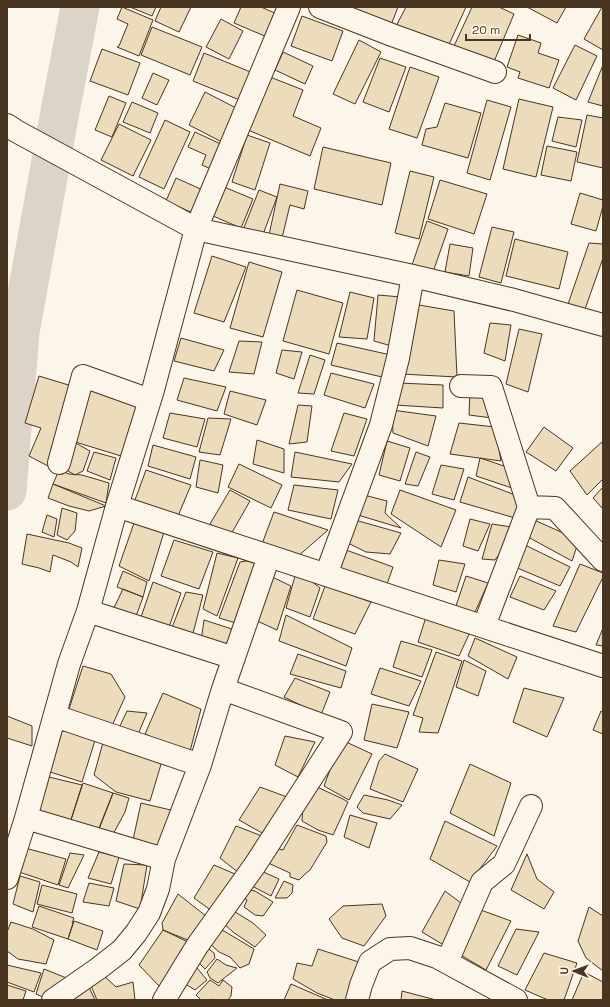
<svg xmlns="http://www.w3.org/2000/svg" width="610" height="1007" viewBox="0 0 610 1007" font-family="'Space Grotesk',sans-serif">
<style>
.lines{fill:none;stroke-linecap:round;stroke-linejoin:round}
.river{stroke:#dcd4c6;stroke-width:39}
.building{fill:#ecdcbc;stroke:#4a3520}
.minor-casing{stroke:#4a3520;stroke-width:24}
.minor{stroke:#fbf6e9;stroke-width:22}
</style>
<rect width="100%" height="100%" fill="#fbf6e9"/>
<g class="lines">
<!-- river -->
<path class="river" d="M7 491 20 332 59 117 80 7"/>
</g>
<!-- building -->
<path class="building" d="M122 7 153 20 139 56 117 47 119 46 128 24 117 19Z
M130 7H156L152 16Z
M161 7H191L179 32 155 21Z
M241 7H261L277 14 267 37 234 23Z
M355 7H398L388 33 351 18Z
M406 7H466L446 51 394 30Z
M472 7H499L514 14 493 64 454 46Z
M527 7H566L557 23Z
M602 7H603V50L584 39Z
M302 16 343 31 332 61 291 46Z
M221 19 243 31 229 59 206 47Z
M152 27 202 47 190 75 141 55Z
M518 35 541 43 538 53 559 60 549 88 518 78 520 72 507 67Z
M359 40 381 52 355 104 333 94Z
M575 45 597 56 576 100 553 88Z
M102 49 140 63 128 95 90 81Z
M283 52 313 66 305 84 275 70Z
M204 53 253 73 242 101 193 81Z
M380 58 406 67 389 112 363 102Z
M603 65V106L588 102Z
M410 67 439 77 417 138 389 129Z
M153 73 169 80 157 105 142 98Z
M270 77 303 90 293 116 321 128 310 156 248 130Z
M205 92 240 110 224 143 189 125Z
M109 96 126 103 112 137 95 130Z
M519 99 553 107 536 177 503 169Z
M487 100 511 107 490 180 467 173Z
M132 102 158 113 150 133 123 122Z
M445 103 481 113 468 158 422 145 426 129 437 127Z
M587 115 603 118V168L577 162Z
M558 117 582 120 576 147 552 141Z
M165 120 190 132 164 189 139 177Z
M119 124 151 140 133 176 101 160Z
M195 132 225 146 215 171 202 165 206 155 188 147Z
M247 135 270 143 255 190 232 182Z
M547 146 577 152 571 181 541 175Z
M323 147 391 163 382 205 314 189Z
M410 171 434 177 419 239 395 233Z
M176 178 205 191 195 214 166 201Z
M440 180 487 194 474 234 428 219Z
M280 184 308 191 304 209 290 205 282 238 269 235Z
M224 187 253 199 241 228 213 216Z
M259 190 277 197 262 237 243 230Z
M580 193 603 200V206L596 231 571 224Z
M427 221 448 229 433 272 412 265Z
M492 227 514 232 501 283 479 277Z
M515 239 568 252 559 289 506 276Z
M589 243 603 244V258L584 312 567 307Z
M450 244 473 248 469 276 445 272Z
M212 256 246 267 224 322 194 313Z
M249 262 282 272 263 337 230 328Z
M297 290 343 303 329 354 283 341Z
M350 292 374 298 367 339 339 337Z
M378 295 401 297 395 347 374 341Z
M413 304 454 311 457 377 401 374Z
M490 323 511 325 505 361 484 353Z
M519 329 542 334 528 392 506 384Z
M181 338 224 350 214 371 174 361Z
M239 341 262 342 254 374 229 372Z
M337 343 391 355 382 377 331 365Z
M282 350 302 352 294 379 276 373Z
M310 355 325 360 314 394 298 393Z
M331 373 374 384 365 408 324 395Z
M39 376 75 387 48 466 29 456 41 428 25 423Z
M184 378 226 387 217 411 177 400Z
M399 383 443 385V408L395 405Z
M86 387 138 401 121 456 69 440Z
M230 391 266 400 257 425 224 414Z
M470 392 487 393 492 418 469 415Z
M298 405 312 406 307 442 289 444Z
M392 410 436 416 428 446 393 433Z
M170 413 205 419 197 447 163 438Z
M344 413 367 419 354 456 331 451Z
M208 418 231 419 220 455 199 452Z
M459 423 495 427 501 461 450 454Z
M544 427 573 448 556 471 526 452Z
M257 440 284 449V473L253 464Z
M72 441 90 451 83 471 75 475 61 467Z
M387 441 410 448 400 481 379 475Z
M603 441V479L587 495 570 471Z
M153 445 196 457 190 479 148 466Z
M94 452 116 458 110 480 87 471Z
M295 452 352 464 339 482 291 477Z
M416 452 430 457 418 486 405 484Z
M480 458 513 469 512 488 476 476Z
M200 460 223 465 218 493 196 487Z
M239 464 282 485 271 508 228 487Z
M441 465 464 469 454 500 432 494Z
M59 470 69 474 82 475 109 483 106 503 53 484Z
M146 470 191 485 178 516 135 500Z
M468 477 523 498 515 518 460 502Z
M53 484 106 506 89 511 69 506 48 498Z
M294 485 338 490 331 519 288 510Z
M603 487V509L593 498Z
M230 490 250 501 230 536 210 524Z
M400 490 456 510 441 547 391 514Z
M364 495 387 501 385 513 401 528 358 515Z
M62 508 77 513 75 531 67 540 57 535Z
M274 512 328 530 296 558 262 544Z
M47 515 57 519 54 537 42 532Z
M470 519 490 524 478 551 463 546Z
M355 520 401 533 390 554 366 552 346 542Z
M534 520 579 540 572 561 528 537Z
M134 523 164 532 149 581 119 566Z
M492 524 518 528 495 560 482 559Z
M27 534 69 543 82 548 78 567 71 562 53 555 50 572 39 568 22 564Z
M174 540 213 552 199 589 161 576Z
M525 545 570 567 560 586 515 567Z
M346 550 393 567 385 590 336 566Z
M217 553 238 558 217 616 203 609Z
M259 559 236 623 219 618 240 562Z
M439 560 465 564 456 592 433 585Z
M580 564 603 573V577L576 632 553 626Z
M123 571 147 582 143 597 117 587Z
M266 574 291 586 277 630 255 620Z
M295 576 306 577 320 588 310 617 286 608Z
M466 576 488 583 472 619 454 612Z
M520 576 556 591 544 610 510 597Z
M153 582 181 593 168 630 139 623Z
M325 586 371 602 355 634 313 619Z
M123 589 143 597 134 622 111 614Z
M186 592 203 595 192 637 171 630Z
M286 615 352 648 346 666 279 641Z
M426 617 471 630 459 656 418 642Z
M204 620 235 630 227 651 201 641Z
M603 628V646L596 645Z
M475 638 517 657 508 679 468 656Z
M401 641 432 650 422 677 393 667Z
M436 652 462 661 438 733 419 732 423 718 413 715Z
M298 654 346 671 341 688 290 674Z
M464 660 486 671 478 696 456 687Z
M83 666 111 674 125 697 111 728 67 715Z
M380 668 421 681 409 706 371 694Z
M295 678 330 692 321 715 284 697Z
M524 688 564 698 547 737 513 722Z
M163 693 201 709 189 755 145 734Z
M372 704 409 712 397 748 364 740Z
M127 711 147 713 136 739 118 730Z
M601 711 603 712V734L593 730Z
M7 716 32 726V746L7 738Z
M62 731 97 734 82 782 50 772Z
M285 736 315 742 298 777 275 765Z
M104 739 162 761 150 801 116 792 94 775Z
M344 741 372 754 349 800 324 786 337 751Z
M385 754 418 769 403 802 370 789 379 761Z
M470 764 511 783 494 836 450 813Z
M49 777 82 785 69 826 37 814Z
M83 783 113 793 95 838 69 826Z
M260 787 287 797 262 833 239 820Z
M317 787 343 799 348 802 340 820 333 835 318 830 302 821 303 806Z
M113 793 129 798 125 812 112 836 98 832Z
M364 795 388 800 402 805 390 819 363 813 357 807Z
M141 803 175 811 161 849 133 840Z
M350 815 377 823 369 848 344 837Z
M445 821 497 846 470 882 430 859Z
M297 825 326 836 327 842 310 870 305 874 299 880 290 877V873L266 862 271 847 283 850Z
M236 826 262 836 239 873 220 858Z
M25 848 66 859 58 885 19 872Z
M99 852 119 857 111 884 88 878Z
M70 853 84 855 68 888 59 885Z
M527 854 537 879 554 892 544 909 511 890Z
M124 864 147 865 140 909 116 901Z
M214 865 242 877 216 914 194 898Z
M259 870 279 879 271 896 250 885Z
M20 876 40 882 33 912 13 904Z
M284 881 293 885 292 893 287 898H275Z
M89 883 114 888 109 906 83 902Z
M42 885 77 894 72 913 37 904Z
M245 889 255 891 273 902 263 916 255 915 244 907 247 900 242 897Z
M445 891 465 906 447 947 422 932Z
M178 894 211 920 195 943 163 930 162 923Z
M382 904 386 916 364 946 342 938 329 919 343 906Z
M39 906 74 918 72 923H73L68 939 32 927Z
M589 907 603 916V971L586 958 578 941Z
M478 909 511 921 486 970 459 954Z
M232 910 253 923 266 935 255 947 233 932 222 922Z
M74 921 103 931 97 950 68 939Z
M11 922 33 929 54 940 46 964 18 959 7 951V932Z
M214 929 224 931 254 949 249 964 240 968 230 957 219 952 207 941Z
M516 929 539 932 517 975 498 966Z
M163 930 190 943 160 987 139 965Z
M205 946 214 953 215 958 205 969 195 959Z
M318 949 365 964 352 1000H335L317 993 293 979 297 963 312 966Z
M544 953 577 963 564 1000H548L525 990Z
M217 959 226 965 237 968 218 983 210 978 207 972Z
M192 962 207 980 195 990 179 980Z
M7 965 41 973 34 992 7 982Z
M44 969 69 979 45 998 36 994Z
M584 972 603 982V1000H572Z
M102 974 116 987 133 982 135 1000H97L89 981Z
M210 980 219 986 223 980 232 987 231 996 228 1000H214L212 999 211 1000H201L196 995Z
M87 983 95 1000H73L71 995Z
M291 984 328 1000H284Z
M7 985 26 991 23 1000H7Z
M402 991 436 1000H401Z"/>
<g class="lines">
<defs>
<path id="minor" d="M320 7 392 35 495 72
M7 125 16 131 196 229 413 276 514 300 603 325
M461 386 491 387 529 507 484 626
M59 463 83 376 150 400
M117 506 603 666
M529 507 555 508 603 560
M326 575 381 425 398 358 413 276
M88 611 234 658
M55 716 200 765
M26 818 164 859 158 889 149 913 136 933 122 950 99 968 53 1000
M164 859 200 765 223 689 269 556
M7 878 26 818 69 664 88 611 117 506 153 390 196 229 289 7
M447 962 482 882 504 864 531 806
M164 1000 197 946 255 865 341 732 223 689
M357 1000 361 985 370 962 390 949 410 948 437 957 516 1000"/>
</defs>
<!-- minor casing -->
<use href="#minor" class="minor-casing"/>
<!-- minor -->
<use href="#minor" class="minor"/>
</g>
<!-- border -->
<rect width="610" height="1007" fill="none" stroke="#4a3520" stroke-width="16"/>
<!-- north arrow -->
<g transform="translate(574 971) rotate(271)" stroke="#fbf6e9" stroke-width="3" paint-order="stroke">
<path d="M0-3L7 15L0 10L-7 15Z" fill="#4a3520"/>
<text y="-6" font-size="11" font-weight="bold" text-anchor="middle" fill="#4a3520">U</text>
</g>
<!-- scale -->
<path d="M466 34v6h64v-6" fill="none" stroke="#4a3520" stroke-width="2"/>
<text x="472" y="34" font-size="12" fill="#4a3520" stroke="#fbf6e9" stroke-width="3" paint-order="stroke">20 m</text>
</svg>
